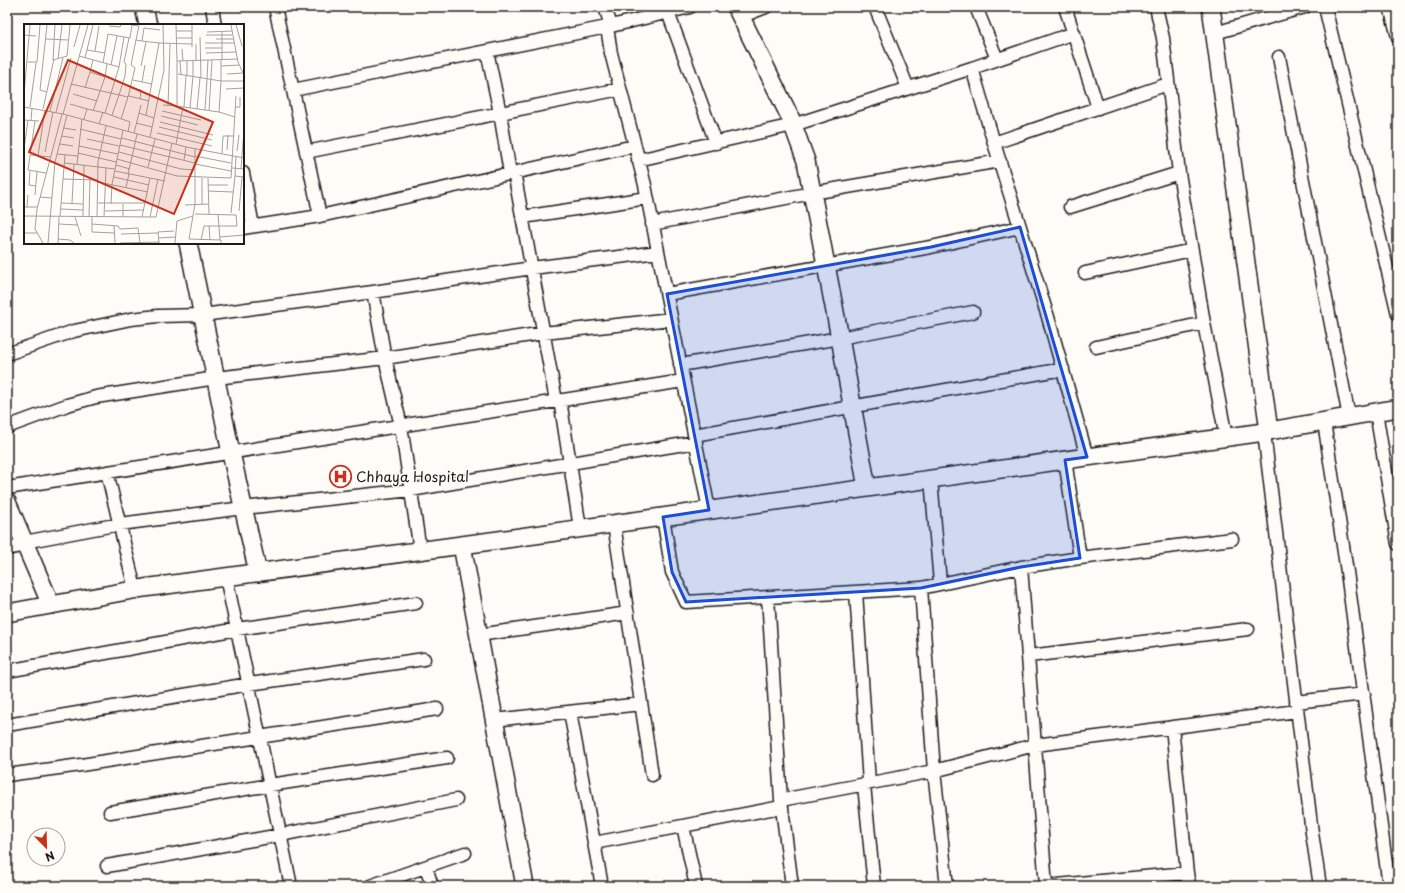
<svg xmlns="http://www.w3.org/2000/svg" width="1405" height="893" viewBox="0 0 1405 893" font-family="'Playpen Sans',sans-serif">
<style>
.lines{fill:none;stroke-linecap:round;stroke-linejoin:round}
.street-casing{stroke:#1c1c1c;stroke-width:15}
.secondary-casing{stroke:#1c1c1c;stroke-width:20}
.street{stroke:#fdfcf7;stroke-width:12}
.secondary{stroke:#fdfcf7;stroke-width:17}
.marked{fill:#1d4ed8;fill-opacity:0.2;stroke:#1d4ed8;stroke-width:3;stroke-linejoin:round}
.labels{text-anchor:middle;stroke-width:3;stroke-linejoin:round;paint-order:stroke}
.poi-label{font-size:14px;fill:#1c1c1c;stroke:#fdfcf7;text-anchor:start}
.inset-road{fill:none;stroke:#a3a29f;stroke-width:1}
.view{fill:#c8321e;fill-opacity:0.15;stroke:#c8321e;stroke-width:2}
.inset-edge{fill:none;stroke:#1c1c1c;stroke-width:2}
</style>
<rect width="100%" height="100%" fill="#fdfcf7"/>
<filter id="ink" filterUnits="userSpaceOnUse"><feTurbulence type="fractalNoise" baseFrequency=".025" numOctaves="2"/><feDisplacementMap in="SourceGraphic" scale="8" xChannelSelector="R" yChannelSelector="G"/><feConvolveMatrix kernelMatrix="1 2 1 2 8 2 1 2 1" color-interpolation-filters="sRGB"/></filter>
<g filter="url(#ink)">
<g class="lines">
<defs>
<path id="street" d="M212 7 215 25
M275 7 320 216
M605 7 611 26
M666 7 716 143
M875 7 908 88
M976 7 997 59
M1065 7 1098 108
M1156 7 1163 38 1179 173 1204 323 1226 437
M1325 7 1398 314
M1390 7 1398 37
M740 17 766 7
M607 27 611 53 645 185 709 510
M1215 33 1305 7
M487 51 500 113 510 173
M1279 57 1349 417
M972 68 994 143 1048 317 1087 457
M293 90 607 27 690 7
M994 143 1168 84
M306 152 620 89
M638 160 793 125 972 68 1074 33
M514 172 556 401
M243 173 253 226
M1070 207 1179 173
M523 217 647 198
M652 224 812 193 1000 161
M243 228 320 216 634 146
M1085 273 1192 250
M373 292 385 358 401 426 420 550
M667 294 931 247 1020 227
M1096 347 1204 323
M7 354 74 331 131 319 158 316 203 315 373 292 532 268 658 252
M680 365 840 338 973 312
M560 400 580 528
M1376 412 1398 544
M1324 422 1347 572 1389 886
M7 427 67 405 96 397 216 378 385 358 544 333 671 319
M1264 432 1312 833 1320 886
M694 435 1063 369
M107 472 135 589
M931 479 940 583
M7 488 683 381
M663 517 672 572 686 602 921 588
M614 524 652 775
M24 542 120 524 243 508 411 490 696 442
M7 549 26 545
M1080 558 1232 539
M1021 567 1046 886 1187 873 1189 886
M226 577 291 886
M856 592 869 783
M768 597 781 800 934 771 1035 745 1297 711
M479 635 628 613
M1029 656 1248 629
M7 671 237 629 416 603
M1296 702 1364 694
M570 712 602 886
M494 720 641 704
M7 725 249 684 424 659
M1172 727 1187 873
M7 775 81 765 437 709
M864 785 874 886
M781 800 792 886
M110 812 270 785 447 758
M683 826 696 886
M594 843 781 807
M107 866 280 835 456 800
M426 867 432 886
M370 886 465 853
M947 886 934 771 921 588 1021 567 1080 558 1065 460"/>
<path id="secondary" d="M144 7 148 25
M736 7 790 117 806 161 840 338 867 488
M1211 7 1269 431
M188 243 231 453 258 573
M7 502 51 605
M462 545 525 886
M7 613 144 588 506 539 1264 432 1398 408"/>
</defs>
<!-- street casing -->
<use href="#street" class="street-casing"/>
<!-- secondary casing -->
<use href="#secondary" class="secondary-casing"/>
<!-- street -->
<use href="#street" class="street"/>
<!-- secondary -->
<use href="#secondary" class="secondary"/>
</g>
</g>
<!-- marked area -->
<path class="marked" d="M1020 227 1087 457 1065 460 1080 558 1021 567 921 588 686 602 672 572 663 517 709 510 667 294 931 247Z"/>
<!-- icons -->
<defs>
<symbol id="hospital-ring" viewBox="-11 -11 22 22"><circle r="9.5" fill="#fdfcf7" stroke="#c8321e" stroke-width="1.5"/><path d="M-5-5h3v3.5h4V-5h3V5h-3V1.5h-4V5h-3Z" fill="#c8321e"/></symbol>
</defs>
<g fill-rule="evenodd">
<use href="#hospital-ring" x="328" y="464" width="25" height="25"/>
</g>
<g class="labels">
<!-- poi labels -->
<g class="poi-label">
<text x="356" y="482">Chhaya Hospital</text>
</g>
</g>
<!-- overview -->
<g transform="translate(24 24)">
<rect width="220" height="220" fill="#fdfcf7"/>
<path class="inset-road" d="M31 1 29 36 43 32 46 1M152 1 153 37 214 35M168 1V23M207 1 214 38 220 51M212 1 218 22M85 2 96 3 97 1M152 7H168M183 8 208 7M198 8V36M0 11 12 12M182 11H208M100 13 106 14 108 1 115 2 112 16 118 17M176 13 177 54M153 14H168M22 15 44 16M192 15H209M135 19 118 17 120 4 136 6M181 19H210M172 20V37M50 23 56 1M181 24H198M158 25 159 37M63 26 81 29M71 27 75 2M182 29 212 28M55 32 95 43 81 89 63 85 60 95M61 34 69 1M34 35 38 1M69 36 66 48 81 53 69 87M197 36V57H220M153 37V82L195 88 197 57 154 50M156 37 157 51M169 37V53M4 38H13L16 1M79 39 84 10 100 13 95 43M87 41 93 12M117 42 122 18M197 42 215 41M203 50 219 49M163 51V37M81 53 83 40M183 55 184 36M109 56 128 60M118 58 121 41M47 60 104 73 97 95M61 64 66 48M107 64 117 66 116 75M202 65 220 64M23 68 16 66 23 1M0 70 6 1M49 70 73 77M95 71 101 52 102 40 100 38 105 14M105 72 125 77M104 73 111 44 107 41 112 16M46 80 63 85M139 81 153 82M144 82 146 20M0 83 39 90 162 123 220 134M6 83 12 39M160 83 162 51M211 83H216V73M166 84 169 52M19 85 30 35M173 85 176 54M181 86 183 55M26 87 39 34M138 87 177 96M185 87 188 36M32 88 47 34M195 88 211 93M81 89 106 98 104 108M115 89 130 94M39 90 64 1M88 91 95 71M122 91 135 19 168 20M137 92 174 101M0 96 15 97M7 97 8 84M11 97 4 146 22 149M136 98 189 111M112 99 128 103M75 100 79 88M135 103 188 116M40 104 52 106M56 105 97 115M110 109 117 81M133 109 188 122M38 112 50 114M126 113 140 46 139 1M98 114 171 133M63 115 95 122M36 120 49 122M152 120 159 83M96 121 171 139M55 122 94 130M110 124 113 110M0 125 4 96M171 125V180L165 215 197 216V219M203 126 204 111M213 127 215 111M21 128 29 88M95 128 157 145 171 146M54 129 92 138M198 129 199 112H210M33 130 54 132M6 131 26 133M14 132 21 86M171 132 207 139M212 133 211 152 220 153M93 135 153 152 207 154 212 72M160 136 162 123M41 139 91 145M53 140 58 95M171 140 207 147M92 141 106 145M124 143 131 115M208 144 220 145M217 145 220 106M6 147 5 161 12 162M91 147 141 157M104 150 110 124M90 153 125 161M178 154V180M184 154 185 190M39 155 74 156M74 158 124 168M88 160 99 106M184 161H204M102 163 105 150M184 167 209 168M11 171 13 148M16 173 28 174M37 179 59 180M48 179 50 140M74 179H121M87 180 88 160M161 181 185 180M0 183H13M3 183 4 171M37 185 59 186M81 187 120 186M215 187 218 153M207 189 211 152M171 190 212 191 213 202H180L177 216M194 190 196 216M0 192 132 193 148 119M36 192 41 131M51 193 57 212M59 193 60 141M65 193 66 155M68 193V208L91 209M73 193 74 138 82 102M80 193 82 144M99 193V180M118 193 126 154M126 193 134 155M35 200 53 201M68 200 94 202 96 205 114 204 116 219M90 201 91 219M185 202 186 216M0 209H13M97 210 134 209M196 213 220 211M134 214 151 213M34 215 46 216 50 219M19 219 11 205 13 185 38 90M24 219 31 138 43 91M34 219 35 193M96 219 135 218M135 219 134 208 150 207M151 219 153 197 169 192"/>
<path class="view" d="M44 36 189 98 150 190 5 128Z"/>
<rect width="220" height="220" class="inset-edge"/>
</g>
<!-- margin -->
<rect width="1405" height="893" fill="none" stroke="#fdfcf7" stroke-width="24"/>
<rect x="12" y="12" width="1381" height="869" fill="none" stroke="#1c1c1c" stroke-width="1.5" filter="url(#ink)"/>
<!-- north arrow -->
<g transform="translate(46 847) rotate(157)"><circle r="19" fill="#fdfcf7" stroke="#a3a29f"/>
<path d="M0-3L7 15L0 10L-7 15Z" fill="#c8321e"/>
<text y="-6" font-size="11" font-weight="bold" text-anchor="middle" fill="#1c1c1c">N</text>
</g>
</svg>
